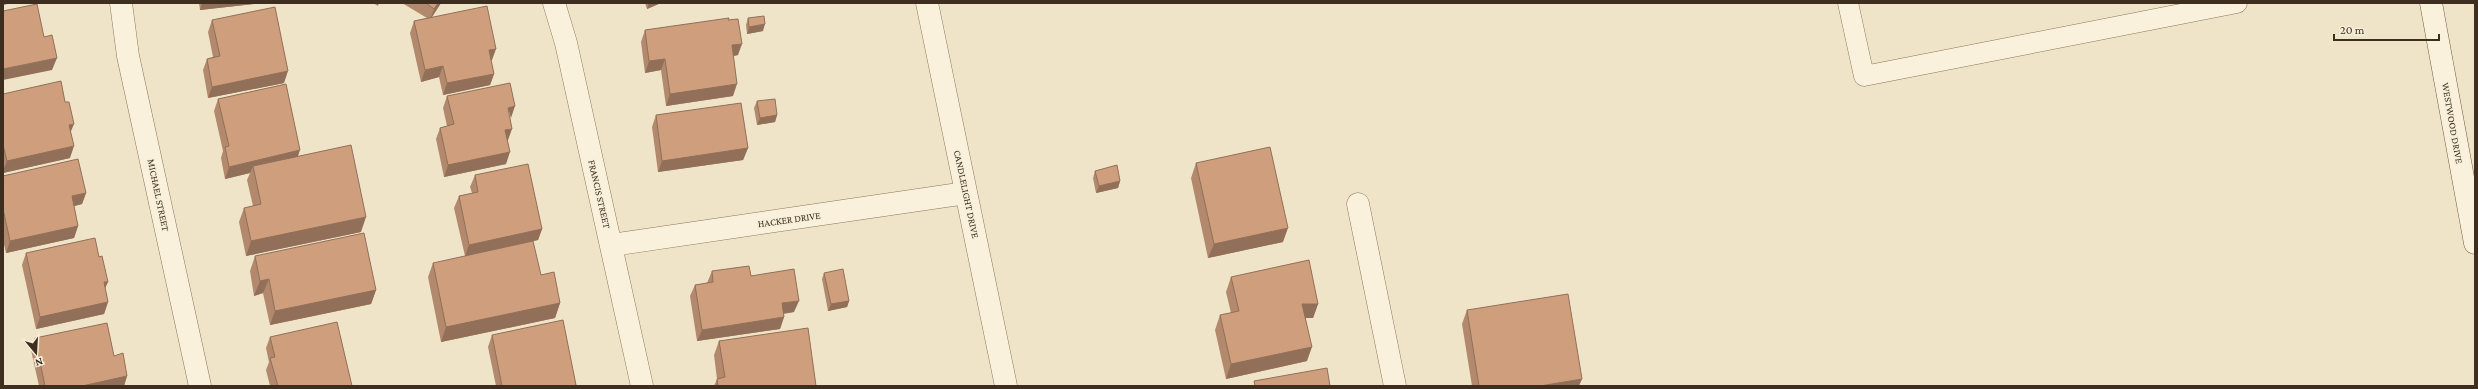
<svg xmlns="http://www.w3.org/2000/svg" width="2478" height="389" viewBox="0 0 2478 389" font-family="'Crimson Pro',serif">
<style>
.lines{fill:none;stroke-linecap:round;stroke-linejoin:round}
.lane-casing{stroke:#8d765c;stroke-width:21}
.street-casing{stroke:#8d765c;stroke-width:23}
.secondary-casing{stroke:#6f573f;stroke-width:23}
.lane{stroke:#faf1dc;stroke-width:20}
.street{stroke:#faf1dc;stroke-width:22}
.secondary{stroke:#faf1dc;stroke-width:22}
.wall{fill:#b2896c}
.shaded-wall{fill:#916f58}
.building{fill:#cf9f7d;stroke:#916f58}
.labels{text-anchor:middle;stroke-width:3;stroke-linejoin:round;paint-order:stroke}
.street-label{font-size:10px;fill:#3d2e20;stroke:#f7eed8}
</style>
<rect width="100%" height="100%" fill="#f0e4c8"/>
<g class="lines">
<defs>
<path id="lane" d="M1848 3 1864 76 2237 3"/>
<path id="street" d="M121 3 128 56 200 386
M554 3 566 43 642 386
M927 3 1006 386
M1358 204 1395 386
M612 245 966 193"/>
<path id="secondary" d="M2431 3 2475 243"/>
</defs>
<!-- lane casing -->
<use href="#lane" class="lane-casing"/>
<!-- street casing -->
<use href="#street" class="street-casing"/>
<!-- secondary casing -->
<use href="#secondary" class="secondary-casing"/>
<!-- lane -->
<use href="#lane" class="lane"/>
<!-- street -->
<use href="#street" class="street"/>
<!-- secondary -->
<use href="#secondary" class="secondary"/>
</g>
<!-- wall -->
<path class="wall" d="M199 3H262L200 10Z
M373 3H379L378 6Z
M402 3H441L432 17 492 60H491L494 74 490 85 443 95 439 77 421 82 410 33 414 21 427 18Z
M645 3H661L647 9Z
M748 18 763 31 747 34 746 25Z
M212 20 284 83 208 98 203 70 207 59 213 57 208 32Z
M728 20 738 55 734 56 733 96 666 106 661 70 645 73 641 42 645 30Z
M3 94 70 158 3 173Z
M447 96 510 118 508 140 506 164 444 177 436 139 440 128 447 126 443 108Z
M218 99 298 156 361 232 246 256 239 222 244 208 253 206 247 180 250 173 225 179 221 158 223 151 214 111Z
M757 101 777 115 775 122 757 125 754 108Z
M656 115 748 148 743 160 658 172 652 127Z
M1196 163 1283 242 1208 258 1191 178Z
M1095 171 1120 181 1118 188 1096 193 1093 178Z
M475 175 542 229 538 240 465 256 454 208 459 196 472 193 470 187Z
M3 176 86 193 82 204 74 206 78 226 74 238 6 253 3 240Z
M26 253 105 289 108 302 104 314 36 329 22 265Z
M255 256 376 290 371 304 270 325 263 293 254 296 250 271Z
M433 263 541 275 560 303 555 318 441 342 428 277Z
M712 271 751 276 794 312 784 314V317L780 329 697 341 690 296 695 285 707 283Z
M824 273 849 301 847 307 828 311 822 279Z
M1231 277 1318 304 1313 318H1306L1307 361 1226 379 1215 330 1220 315 1231 313 1226 292Z
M1467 310 1579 386H1472L1462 324Z
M492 335 576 385V386H496L488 347Z
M270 337 352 386H270L266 370 269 362 266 348Z
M35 338 114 356 127 376 124 386H39L31 350Z
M719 341 816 386H714L717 379 714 355Z"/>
<!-- shaded-wall -->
<path class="shaded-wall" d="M3 3H12L3 5Z
M202 3H262L200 10Z
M438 3H441L430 20 434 9Z
M649 3H661L647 9Z
M765 24 763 31 747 34 749 27Z
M742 44 738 55 728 57 732 45Z
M496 49 492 60 485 61 489 50Z
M57 58 52 70 3 80V69Z
M665 59 661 70 645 73 649 61Z
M443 66 439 77 421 82 425 70Z
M288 71 284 83 208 98 212 87Z
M494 74 490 85 443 95 447 83Z
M737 84 733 96 666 106 670 94Z
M515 106 511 118 508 108Z
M777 115 775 122 757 125 760 118Z
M74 124 69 136V125Z
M512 129 508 140 501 142 505 130Z
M74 146 70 158 3 173V171L7 161Z
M748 148 743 160 658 172 662 161Z
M300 150 296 162 253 166 250 173 225 179 229 167Z
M510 152 506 164 444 177 448 165Z
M1120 181 1118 188 1096 193 1099 186Z
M86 193 82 204 67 208 72 196Z
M366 217 361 232 246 256 251 241Z
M78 226 74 238 6 253 10 241Z
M1288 228 1283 242 1208 258 1214 244Z
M542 229 538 240 465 256 469 245Z
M269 279 263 293 254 296 260 281Z
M104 282H108L103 293Z
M376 290 371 304 270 325 275 311Z
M799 301 794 312 778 314 782 303Z
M849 301 847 307 828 311 831 304Z
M108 302 104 314 36 329 40 317Z
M560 303 555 318 441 342 446 327Z
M1302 304H1318L1313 318H1297Z
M784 317 780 329 697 341 702 330Z
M1312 347 1307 361 1226 379 1231 364Z
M127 376 124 386H82Z
M1582 379 1579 386H1540Z"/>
<!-- building -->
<path class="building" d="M426 3H438L434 9Z
M37 4 44 37 52 35 57 58 3 69V11Z
M487 6 496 49 489 50 494 74 447 83 443 66 425 70 414 21Z
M275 7 288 71 212 87 207 59 220 56 212 20Z
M764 16 765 24 749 27 748 18Z
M729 18 728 20 738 19 742 44 732 45 737 84 670 94 665 59 649 61 645 30Z
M61 81 65 102H69L74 124 69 125 74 146 7 161 3 145V94Z
M510 83 515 106 508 108 512 129 505 130 510 152 448 165 440 128 454 124 447 96Z
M286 84 300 150 229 167 225 147 229 146 218 99Z
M775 99 777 115 760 118 757 101Z
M741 103 748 148 662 161 656 115Z
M351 145 366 217 251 241 244 208 261 204 253 166Z
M1270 147 1288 228 1214 244 1196 163Z
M78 159 86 193 72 196 78 226 10 241 3 209V176Z
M528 164 542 229 469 245 459 196 478 192 475 175Z
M1117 165 1120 181 1099 186 1095 171Z
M364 233 376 290 275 311 269 279 260 281 255 256Z
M95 238 99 257 102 256 108 282H104L108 302 40 317 26 253Z
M533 241 541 275 554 272 560 303 446 327 433 263Z
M1309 260 1318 304H1302L1312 347 1231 364 1220 315 1239 311 1231 277Z
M749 266 751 276 794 269 799 301 782 303 784 317 702 330 695 285 713 282 712 271Z
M843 269 849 301 831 304 824 273Z
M1568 294 1582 379 1540 386H1479L1467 310Z
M563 320 576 385 572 386H502L492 335Z
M337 322 352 386H278L270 358 275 357 270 337Z
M107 323 114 356 123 353 127 376 82 386H45L35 338Z
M808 328 816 386H718L717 379 725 377 719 341Z
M1327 368 1330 386H1255L1254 381Z"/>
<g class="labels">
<!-- street labels -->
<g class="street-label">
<text transform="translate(2453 123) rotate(80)" y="4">WESTWOOD DRIVE</text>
<text transform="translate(600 194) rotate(77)" y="4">FRANCIS STREET</text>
<text transform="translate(967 194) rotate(78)" y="4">CANDLELIGHT DRIVE</text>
<text transform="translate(159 195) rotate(78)" y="4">MICHAEL STREET</text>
<text transform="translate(789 219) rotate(-8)" y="4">HACKER DRIVE</text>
</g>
</g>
<!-- border -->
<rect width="2478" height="389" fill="none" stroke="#3d2e20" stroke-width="8"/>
<!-- north arrow -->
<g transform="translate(36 353) rotate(162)" stroke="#f7eed8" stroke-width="3" paint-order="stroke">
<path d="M0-3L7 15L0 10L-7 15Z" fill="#3d2e20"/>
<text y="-6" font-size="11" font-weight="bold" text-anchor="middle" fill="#3d2e20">N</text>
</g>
<!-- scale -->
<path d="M2334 34v6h105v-6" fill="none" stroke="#3d2e20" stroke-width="2"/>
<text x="2340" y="34" font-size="12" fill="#3d2e20" stroke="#f7eed8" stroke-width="3" paint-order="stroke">20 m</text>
</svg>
